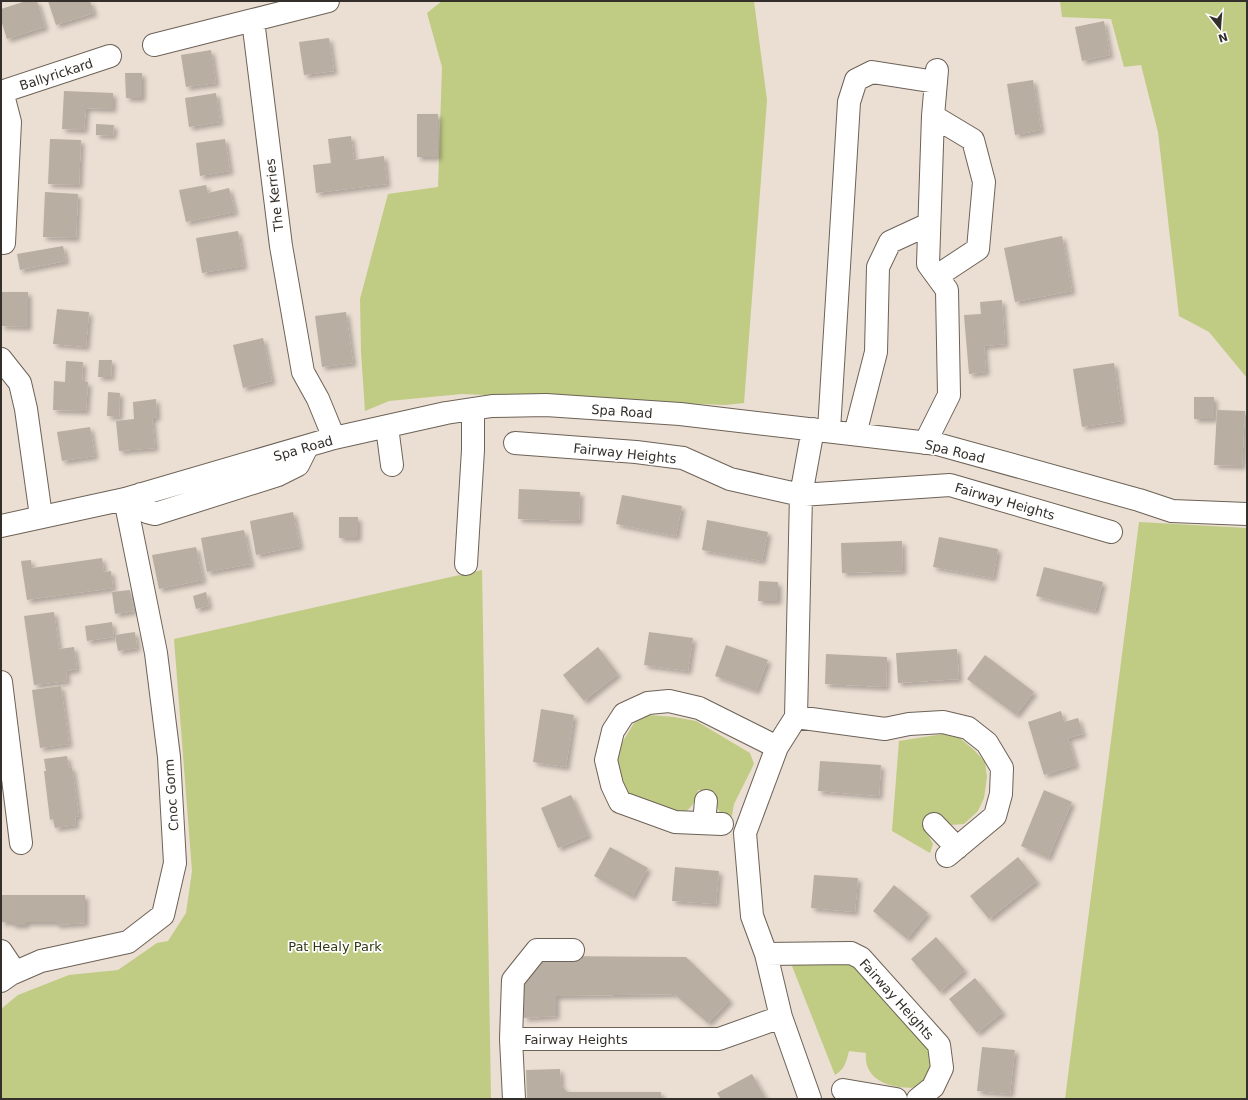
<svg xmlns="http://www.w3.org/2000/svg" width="1248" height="1100" viewBox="0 0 1248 1100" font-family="'DejaVu Sans',sans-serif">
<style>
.green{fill:#c0cb84}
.building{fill:#b8aea1;filter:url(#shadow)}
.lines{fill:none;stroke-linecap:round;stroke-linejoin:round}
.minor-casing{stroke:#6d6257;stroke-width:24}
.minor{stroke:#fff;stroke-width:22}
.labels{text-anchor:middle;stroke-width:3.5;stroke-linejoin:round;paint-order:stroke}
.street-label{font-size:13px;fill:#342f2a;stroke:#fff}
.park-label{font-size:13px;fill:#333812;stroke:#fff}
</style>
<defs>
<filter id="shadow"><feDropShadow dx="3.5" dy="3.5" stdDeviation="2" flood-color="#0004"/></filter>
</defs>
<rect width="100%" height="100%" fill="#ebded2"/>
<!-- green -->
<path class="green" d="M442 1H754L767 100 744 403 725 405 462 394 389 401 365 411 361 352 360 299 388 194 438 187 442 67 427 13Z
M1060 1H1247V378L1209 332 1179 316 1158 132 1141 65 1124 67 1111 19 1062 17Z
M1139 522 1247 528V1099H1065Z
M482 570 491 1099H1V1009L18 995 69 975 118 970 157 943 168 941 186 913 192 871 174 639Z
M649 715 674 717 696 721 750 753 754 764 734 804 731 821C718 813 715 808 715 792L698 790C696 803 691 808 681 815H673L622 790 616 763 619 748 634 723Z
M943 734 960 738 975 751 985 762 987 777 984 798 978 811 964 824 951 825 940 814 923 826 933 844 930 853 892 831 899 741Z
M832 958 853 965 865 973 934 1053 935 1067 920 1087C896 1090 863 1083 866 1053L849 1051C846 1062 845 1069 835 1075L792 966 803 959Z"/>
<!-- building -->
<path class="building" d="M26 1H37L45 27 7 39 1 20V9Z
M48 1H90L94 13 56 25Z
M1104 21 1110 55 1082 61 1075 27Z
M329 38 334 71 304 75 299 42Z
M211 50 216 83 186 87 181 55Z
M125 73H142V98H126Z
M1033 80 1041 130 1015 135 1007 84Z
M64 91 113 93V109L86 108 84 130 62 129Z
M216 93 220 122 189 127 185 98Z
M417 114H438V157H417Z
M96 124 114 125 113 136 96 135Z
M351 136 354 160 384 156 387 184 316 193 313 165 331 163 328 139Z
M50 139 81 140 79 185 48 184Z
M225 139 230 171 200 176 196 143Z
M206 185 208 193 229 188 235 212 186 222 179 190Z
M45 192 78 194 76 238 43 237Z
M238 231 244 266 202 273 196 238Z
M1062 236 1072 291 1015 302 1004 248Z
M63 246 66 261 20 270 17 254Z
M1 292H28V327L1 326Z
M1002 300 1005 344 984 346 986 372 969 374 964 315 981 314 980 302Z
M57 309 89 312 86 347 53 344Z
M346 312 353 363 322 367 315 316Z
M263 338 272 381 243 388 233 345Z
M99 360H112L111 377H98Z
M66 361 83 362 82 382H88L86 411 53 410 54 381 65 382Z
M1114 363 1122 421 1082 427 1073 369Z
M108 392 120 393 119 417 107 416Z
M1194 397H1214V419H1194Z
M156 399 157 417 152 418 155 448 119 451 116 421 134 419 133 402Z
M1217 410 1245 411 1242 466 1214 465Z
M90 427 95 456 62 461 57 432Z
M519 489 580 492 579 521 518 519Z
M622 495 682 506 676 536 616 524Z
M293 512 300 546 256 555 250 521Z
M339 517H358V538H339Z
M707 520 768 532 762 561 702 550Z
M244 530 251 564 207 572 201 538Z
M939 537 998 549 993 578 933 567Z
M902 541 903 571 842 573 841 543Z
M196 547 203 580 159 589 152 555Z
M102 558 104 572 111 571 113 588 27 600 21 561 31 560 32 568Z
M1044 567 1103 582 1095 611 1036 596Z
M759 581 778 582V601H758Z
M130 590 134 611 115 614 112 592Z
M206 592 209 606 196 609 193 596Z
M54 612 59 649 74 647 77 669 66 671 67 681 34 685 24 616Z
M112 622 114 637 87 641 85 626Z
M135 632 137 648 118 651 115 635Z
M649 632 693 638 688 671 644 665Z
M726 645 768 660 756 691 715 676Z
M598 647 618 674 584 701 563 675Z
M957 649 959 679 898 683 896 653Z
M826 654 887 657 886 687 825 684Z
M985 655 1034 692 1016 715 967 679Z
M61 686 69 744 40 748 32 690Z
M541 709 574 715 566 767 533 762Z
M1061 711 1064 722 1078 718 1083 734 1068 738 1076 765 1044 775 1028 722Z
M67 756 69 768 72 767 79 816 75 817 76 825 55 828 53 819 50 820 44 771H46L44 759Z
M820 761 881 765 879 796 818 791Z
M1044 790 1072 802 1048 858 1021 846Z
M571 795 589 835 558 848 541 808Z
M610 847 648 868 632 897 594 876Z
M1018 857 1037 881 989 919 970 896Z
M675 867 719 871 716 904 672 901Z
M814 875 858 878 855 912 811 908Z
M894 885 928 913 907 939 873 911Z
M1 895H85V923L56 925V922H26V925H12V922H1Z
M936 937 965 970 940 992 911 959Z
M544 956 686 957 730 1000 708 1023 674 994 556 996V1016L524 1018 522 979Z
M975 978 1003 1012 977 1033 949 999Z
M982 1047 1015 1050 1010 1094 977 1091Z
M560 1069 561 1085 567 1092H661V1099H527L526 1070Z
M752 1074 766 1099H721L717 1093Z"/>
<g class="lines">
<defs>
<path id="minor" d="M328 1 253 20 281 246 303 372 318 399 334 438
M154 45 253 20
M2 91 10 122 4 243
M1 92 110 56
M933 116 973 140 984 182 978 249 937 276
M1 359 20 383 26 409 41 516
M387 427 392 465
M829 430 849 102 856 80 872 72 936 82
M855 434 876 352 878 267 890 242 929 224
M515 443 636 452 683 458 730 479 801 495 950 485 1111 532
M925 443 949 395 947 290 928 264 933 116 937 70
M141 494 147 512 155 514 278 475 298 465 307 447
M1 526 125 499 334 438 446 413 492 406 546 405 680 414 937 444 1139 500 1172 511 1247 514
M466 564 473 450V409
M1 682 21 843
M796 717 885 729 909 724 943 722 968 728 987 743 1002 768 1001 794 995 816 947 856
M704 823 706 801
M722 824 675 822 620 802 612 785 606 760 613 731 624 714 648 703 669 701 699 708 777 747
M934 824 957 848
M1 951 15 972
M766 954 851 953 861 958 939 1045 942 1068 933 1087 918 1099
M1 981 11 974 41 961 128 942 163 915 175 863 169 757 156 653 125 499
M511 1039H719L781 1017
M843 1090 896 1099
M514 1099 511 1039 513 980 537 950H573
M810 1099 781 1017 766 954 752 916 745 833 777 747 796 717 801 495 813 429"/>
</defs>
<!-- minor casing -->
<use href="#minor" class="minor-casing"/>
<!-- minor -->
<use href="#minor" class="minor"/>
</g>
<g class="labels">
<!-- street labels -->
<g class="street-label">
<text transform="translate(56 74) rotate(-18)" y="5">Ballyrickard</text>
<text transform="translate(274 195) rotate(-97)" y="5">The Kerries</text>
<text transform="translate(622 411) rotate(4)" y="5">Spa Road</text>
<text transform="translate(303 448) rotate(-16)" y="5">Spa Road</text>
<text transform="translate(955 451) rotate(14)" y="5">Spa Road</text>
<text transform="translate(625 453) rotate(6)" y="5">Fairway Heights</text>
<text transform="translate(1005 501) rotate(16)" y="5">Fairway Heights</text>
<text transform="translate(171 795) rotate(-94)" y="5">Cnoc Gorm</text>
<text transform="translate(897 999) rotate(48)" y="5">Fairway Heights</text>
<text x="576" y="1044">Fairway Heights</text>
</g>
<!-- park labels -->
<g class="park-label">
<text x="335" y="951">Pat Healy Park</text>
</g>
</g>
<!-- border -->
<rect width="1248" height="1100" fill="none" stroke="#342f2a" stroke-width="4"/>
<!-- north arrow -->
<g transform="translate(1220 28) rotate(163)" stroke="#ffffff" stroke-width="3" paint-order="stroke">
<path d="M0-3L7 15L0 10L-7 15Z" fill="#342f2a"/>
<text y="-6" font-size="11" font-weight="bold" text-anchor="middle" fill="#342f2a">N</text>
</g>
</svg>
